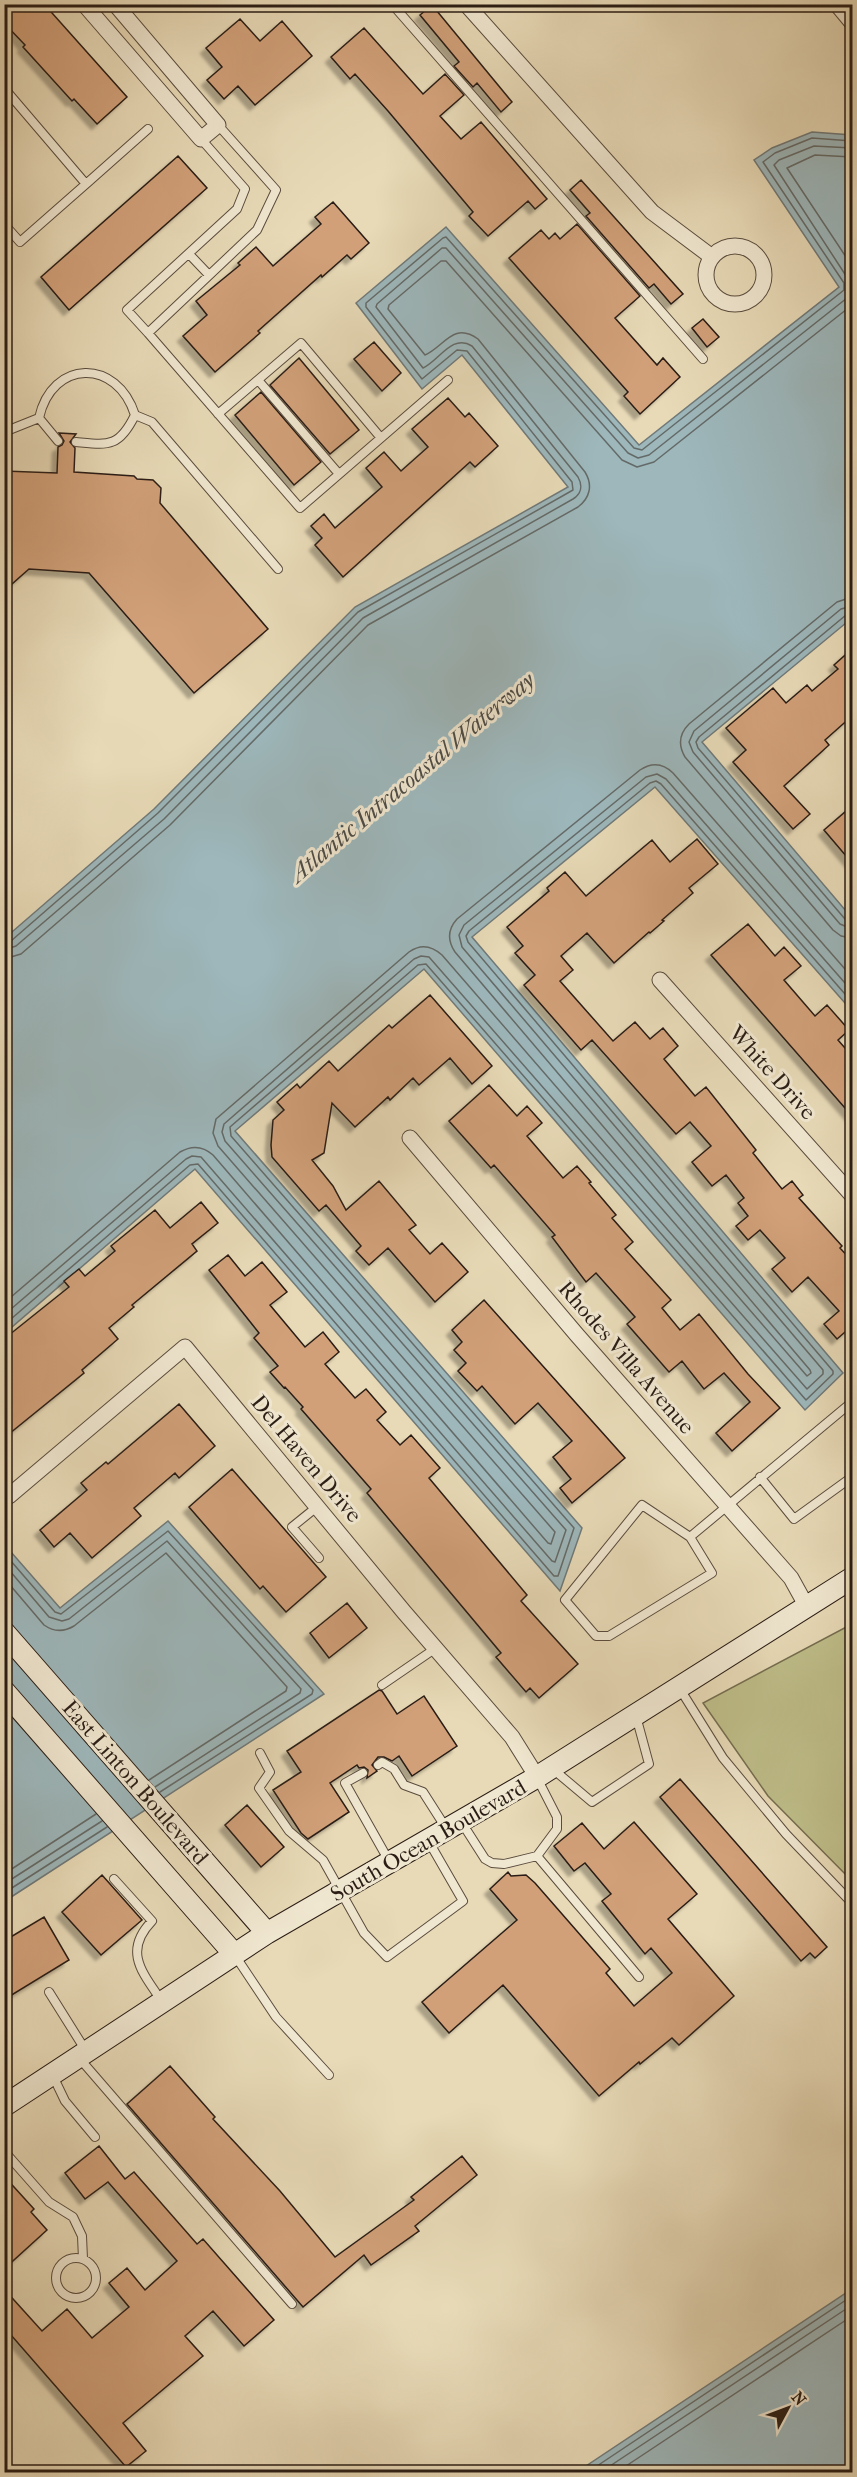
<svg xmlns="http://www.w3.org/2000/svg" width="857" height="2477" viewBox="0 0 857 2477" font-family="'IM FELL French Canon',serif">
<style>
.green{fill:#bebd89;stroke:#746d4f;stroke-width:1.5}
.water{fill:#9db7bb;stroke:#6f7979;stroke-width:1.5}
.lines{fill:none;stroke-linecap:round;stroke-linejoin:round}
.shore{stroke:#646a68;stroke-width:1.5}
.building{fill:#d1a079;stroke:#2a1d15;stroke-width:1.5;filter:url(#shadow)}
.service-casing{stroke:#5a4c3e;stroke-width:10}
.minor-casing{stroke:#5a4c3e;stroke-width:17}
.secondary-casing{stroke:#2a1d15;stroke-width:23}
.service{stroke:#f0e7d0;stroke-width:8}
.minor{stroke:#f0e7d0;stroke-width:15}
.secondary{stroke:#f0e7d0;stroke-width:21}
.labels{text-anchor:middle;stroke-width:6;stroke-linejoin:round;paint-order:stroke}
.street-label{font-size:22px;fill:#2a1d15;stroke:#f0e7d0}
.water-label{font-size:24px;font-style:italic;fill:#4c4b47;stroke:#f0e7d0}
</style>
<defs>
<filter id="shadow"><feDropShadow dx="-5.5" dy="5.5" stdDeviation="1.5" flood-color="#0004"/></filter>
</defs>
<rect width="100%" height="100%" fill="#e8dab7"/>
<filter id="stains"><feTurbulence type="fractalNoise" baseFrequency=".00333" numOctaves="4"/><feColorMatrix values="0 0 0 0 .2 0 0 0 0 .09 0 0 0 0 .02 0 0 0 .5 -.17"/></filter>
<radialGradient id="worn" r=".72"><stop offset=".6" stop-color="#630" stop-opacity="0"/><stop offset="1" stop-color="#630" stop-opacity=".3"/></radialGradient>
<!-- green -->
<path class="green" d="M852 1624V1881L768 1796 703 1703Z"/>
<!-- water -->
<path class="water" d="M812 132 852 135V618L702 742 852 918V1011L655 787 472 937 843 1373 805 1410 424 969 235 1131 582 1528 560 1591 195 1169 5 1333V938L154 809 355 607 568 487 462 355 422 389 356 303 446 227 639 445 839 287 754 160 772 148Z
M168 1521 324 1694 5 1901 4 1544 60 1608Z
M852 2289V2472H577Z"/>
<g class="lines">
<!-- shore -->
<path class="shore" d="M852 148 814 146 779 160 774 165 852 285
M852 157 815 155 787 168 852 266
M852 597 837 602 689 724C679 734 678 745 685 757L833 930 841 936 852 938
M852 606 841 609 694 731 689 742 693 752 840 924 852 929
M852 613 846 615 699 737 696 742 698 748 845 919 852 922
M4 942 11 941 158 813 358 612 573 490 572 482 467 351 457 350 422 379 366 307V303L443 238 446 237 634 448 642 450 844 290V283L763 162 775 153 812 138 852 141
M4 950 16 946 164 819 363 618 573 499C581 494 583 486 578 477L472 346C452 333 439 361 423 368L376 307 377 304 442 248H446L628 453 638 458 649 455 847 298 852 288
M4 959 21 954 170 825 368 625 578 507C590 498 593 485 585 472L478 339C453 321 444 347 425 355L388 309 389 305 441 261H446L622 460 637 467 654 462 852 305
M4 1303 180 1152C192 1145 203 1146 213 1155L548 1543 551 1544 555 1532 218 1146 213 1133 216 1119 409 952C420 944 431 945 442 955L807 1376 811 1373 810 1370 455 952C447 940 448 929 457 919L640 770C652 762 663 763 673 773L852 977
M4 1315 186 1159 192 1156 201 1157 552 1561 555 1562 566 1530 225 1141 222 1132 224 1124 414 959 421 956 429 957 807 1389 823 1374V1370L462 947 459 935 464 925 646 777 657 774 666 779 852 991
M4 1325 190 1165 198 1164 554 1576H558L574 1528 231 1136 230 1127 418 965 426 964 806 1400 833 1374V1371L468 942 466 936 469 931 650 783 656 781 661 784 852 1002
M4 1553 55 1612 61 1614 168 1531 313 1690 312 1694 160 1792
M4 1564 49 1617 62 1621 69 1619 167 1541 301 1689 300 1693 155 1787
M4 1578 44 1625C54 1632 64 1632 74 1626L166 1553 287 1687 286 1691 149 1780
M4 1874 96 1814
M4 1884 102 1821
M4 1893 107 1827
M588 2472 852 2296
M601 2472 852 2305
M617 2472 852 2316"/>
</g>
<!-- building -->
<path class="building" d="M4 4H44L127 97 97 124 74 99 72 101 23 47 25 45 4 23Z
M432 5 512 102 501 112 477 83 473 87 454 66 459 62 420 15Z
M240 19 260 41 282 21 312 56 255 105 238 86 224 99 207 80 222 67 206 48Z
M364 28 423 94 445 74 464 95 440 116 461 139 481 122 547 199 535 209 528 201 488 236 469 216 473 212 388 111 355 74 350 79 331 57Z
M178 156 207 188 69 310 41 277Z
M581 180 683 294 671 304 654 284 649 288 586 216 590 213 570 190Z
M333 202 369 243 351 259 347 255 322 277 321 275 258 331 260 333 215 372 183 336 207 315 196 301 240 265 238 263 256 247 273 266 321 224 315 217Z
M577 224 640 296 615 318 657 365 663 358 680 377 640 414 624 396 628 392 509 258 541 230 549 239 555 233 560 239Z
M703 319 719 337 707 347 692 328Z
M374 342 401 373 382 391 354 359Z
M299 358 359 430 330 454 270 385Z
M261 392 321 462 294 485 235 415Z
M448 398 465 417 469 413 498 446 475 467 470 462 343 577 315 545 322 538 311 526 324 514 335 528 382 487 366 468 384 452 401 471 428 447 412 429Z
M59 433 76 434 70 442 75 448 74 472 134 476 137 479 153 480 161 488 160 503 268 629 194 693 89 573 29 569 4 591V471L57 473 58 447 62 445 64 441Z
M852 649V716L825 740 829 745 784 786 810 814 793 829 733 762 746 750 726 728 773 688 786 703 807 685 812 691 838 669 834 665Z
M852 806V863L824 830Z
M697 839 718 864 689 888 693 893 662 920 664 921 650 933 649 932 614 963 587 933 561 956 573 970 560 981 613 1041 635 1022 650 1039 663 1028 678 1046 664 1059 695 1096 706 1087 756 1150 753 1153 782 1189 792 1181 803 1195 799 1198 842 1246 840 1248 852 1261V1326L837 1339 824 1324 839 1311 808 1277 792 1292 772 1269 785 1258 760 1230 748 1240 736 1226 748 1216 738 1203 744 1198 726 1175 712 1186 692 1162 711 1146 690 1122 676 1134 592 1040 581 1050 524 985 535 975 515 953 523 946 507 927 549 891 547 888 565 872 586 896 652 840 670 862Z
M748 924 775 956 784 947 801 966 784 980 815 1016 827 1005 849 1030 838 1040 852 1056V1116L711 955Z
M430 995 492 1066 472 1084 450 1058 419 1085 413 1078 390 1100 388 1097 355 1127 332 1103 324 1153 312 1160 333 1186 346 1210 379 1181 416 1225 409 1230 430 1254 442 1243 468 1272 435 1302 388 1248 369 1265 356 1251 361 1246 326 1205 319 1211 272 1157 271 1145 273 1120 284 1110 277 1102 297 1084 300 1088 329 1061 338 1071 389 1025 392 1028Z
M489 1085 517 1116 527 1106 542 1123 527 1136 563 1178 577 1166 591 1182 589 1183 616 1215 612 1218 633 1242 625 1249 671 1300 662 1308 680 1330 699 1314 748 1374 780 1408 732 1451 716 1433 750 1402 724 1373 704 1389 682 1361 669 1372 627 1324 635 1317 596 1273 586 1282 552 1237 555 1235 494 1165 491 1168 449 1121Z
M201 1202 218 1223 192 1244 197 1251 132 1305 134 1307 109 1328 118 1339 82 1370 84 1373 4 1438V1339L69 1287 64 1281 79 1269 85 1276 115 1251 111 1246 155 1210 170 1228Z
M228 1255 245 1276 262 1262 287 1292 270 1305 305 1347 323 1332 339 1352 325 1364 355 1398 366 1389 386 1412 377 1420 400 1445 411 1435 440 1468 429 1478 527 1595 521 1601 578 1664 539 1698 530 1688 526 1692 496 1657 501 1653 367 1493 371 1489 301 1409 303 1407 285 1387 284 1388 270 1372 278 1366 254 1338 259 1333 209 1270Z
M484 1300 625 1458 572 1503 560 1488 571 1479 553 1457 572 1441 538 1403 515 1424 482 1386 477 1391 458 1371 466 1363 454 1350 462 1342 452 1330Z
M179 1404 215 1446 179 1478 175 1473 134 1508 141 1516 92 1558 70 1533 54 1547 40 1530 87 1490 81 1483 106 1462 108 1464Z
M232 1469 326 1577 286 1612 263 1586 260 1589 189 1507Z
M347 1603 367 1628 329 1658 310 1633Z
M379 1690 382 1691 397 1714 424 1696 457 1746 412 1776 399 1756 392 1761 384 1757H378L372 1765 377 1771 367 1778 368 1770 364 1767 359 1768 357 1765 330 1783 349 1812 308 1839 301 1833 273 1790 301 1772 287 1751Z
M680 1779 827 1947 815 1958 810 1953 801 1961 660 1797Z
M247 1805 284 1847 261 1867 225 1825Z
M634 1822 697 1894 668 1919 734 1996 679 2045 672 2038 640 2064 639 2062 599 2096 503 1985 449 2033 422 2002 517 1920 490 1889 508 1872 511 1876 526 1875 535 1883 610 1969 606 1973 634 2006 672 1973 651 1948 645 1954 602 1901 611 1894 585 1863 574 1871 554 1846 582 1823 604 1849Z
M102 1875 142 1920 101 1955 62 1912Z
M44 1917 69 1960 10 1996 4 1987V1941Z
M170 2066 215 2117 213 2119 280 2191 335 2257 414 2200 411 2197 462 2156 477 2175 415 2226 419 2231 371 2265 364 2255 303 2307 127 2104Z
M99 2146 125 2179 134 2172 197 2244 203 2239 274 2320 244 2346 213 2311 185 2336 203 2356 123 2423 146 2451 126 2467 4 2327V2289L42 2331 67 2309 92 2338 129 2307 109 2283 127 2268 145 2290 177 2261 108 2182 85 2199 65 2173Z
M4 2176 34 2209 31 2212 47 2230 4 2269Z"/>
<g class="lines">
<defs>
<path id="service" d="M392 4 703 359
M832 4 852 28
M4 88 86 184 20 242 4 224
M201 139 245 189 237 209 127 310 148 333 257 230 276 190 218 125
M86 184 148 129
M189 254 209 275
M148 333 300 508 448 380
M258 380 339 474
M218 414 301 343 381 438
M135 415 152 422 278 569
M4 432 39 418
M58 441 39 418C52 359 117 358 135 415 119 448 108 445 76 442
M760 1477 794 1519 852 1477
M318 1506 292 1527 319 1558
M690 1537 642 1505 565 1600 596 1636H609L712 1573 690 1537 852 1402
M382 1685 436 1648
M680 1689 723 1758 786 1834 852 1903
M260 1753 270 1772 259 1788 289 1831 323 1860 364 1933 387 1957 463 1901 429 1842
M378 1765 382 1762 394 1769 404 1785 423 1792 446 1828
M554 1770 592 1802 649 1764 636 1716
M363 1773 345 1783 389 1861
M462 1823 485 1859 492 1863 504 1864 537 1856 557 1829V1817L537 1778
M537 1856 639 1977
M114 1879 152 1921C123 1951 142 1972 161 2000
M236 1957 276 2017 329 2075
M49 1992 86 2051
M80 2059 292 2304
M53 2076 65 2101 95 2137
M4 2151 49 2202 73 2217 82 2236 83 2259
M56 2278a20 20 0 1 1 40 0a20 20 0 1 1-40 0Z"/>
<path id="minor" d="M84 4 201 139 218 125 115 4
M466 4 652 212 712 257
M706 275a29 29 0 1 1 58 0a29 29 0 1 1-58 0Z
M660 980 852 1195
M410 1138 577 1335 791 1578 807 1607
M9 1496 185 1347 404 1612 512 1737 537 1777"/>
<path id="secondary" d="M4 1632 267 1933
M4 1691 235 1955
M4 2106 267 1933 537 1777 852 1578"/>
</defs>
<!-- service casing -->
<use href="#service" class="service-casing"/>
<!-- minor casing -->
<use href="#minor" class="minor-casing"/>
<!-- secondary casing -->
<use href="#secondary" class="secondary-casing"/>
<!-- service -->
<use href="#service" class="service"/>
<!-- minor -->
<use href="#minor" class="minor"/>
<!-- secondary -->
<use href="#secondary" class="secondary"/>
</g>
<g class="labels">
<!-- street labels -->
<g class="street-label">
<text transform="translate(773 1072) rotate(48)" y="8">White Drive</text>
<text transform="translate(627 1357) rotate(49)" y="8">Rhodes Villa Avenue</text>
<text transform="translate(307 1458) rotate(50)" y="8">Del Haven Drive</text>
<text transform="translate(136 1782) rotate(49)" y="8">East Linton Boulevard</text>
<text transform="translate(428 1840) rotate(-30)" y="8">South Ocean Boulevard</text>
</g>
<!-- water labels -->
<g class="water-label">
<text transform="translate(412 777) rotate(-40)" y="8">Atlantic Intracoastal Waterway</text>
</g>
</g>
<!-- margin -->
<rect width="857" height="2477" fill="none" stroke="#e8dab7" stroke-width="24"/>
<rect x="6" y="6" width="845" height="2465" fill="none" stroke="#2a1d15" stroke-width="3"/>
<rect x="12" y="12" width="833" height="2453" fill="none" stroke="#2a1d15" stroke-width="1.5"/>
<!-- north arrow -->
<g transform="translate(788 2408) rotate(49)" stroke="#f0e7d0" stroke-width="4.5" paint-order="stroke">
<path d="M0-4.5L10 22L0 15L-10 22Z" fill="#2a1d15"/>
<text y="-9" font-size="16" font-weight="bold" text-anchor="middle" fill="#2a1d15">N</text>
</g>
<rect width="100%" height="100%" filter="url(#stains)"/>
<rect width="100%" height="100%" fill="url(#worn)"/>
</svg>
